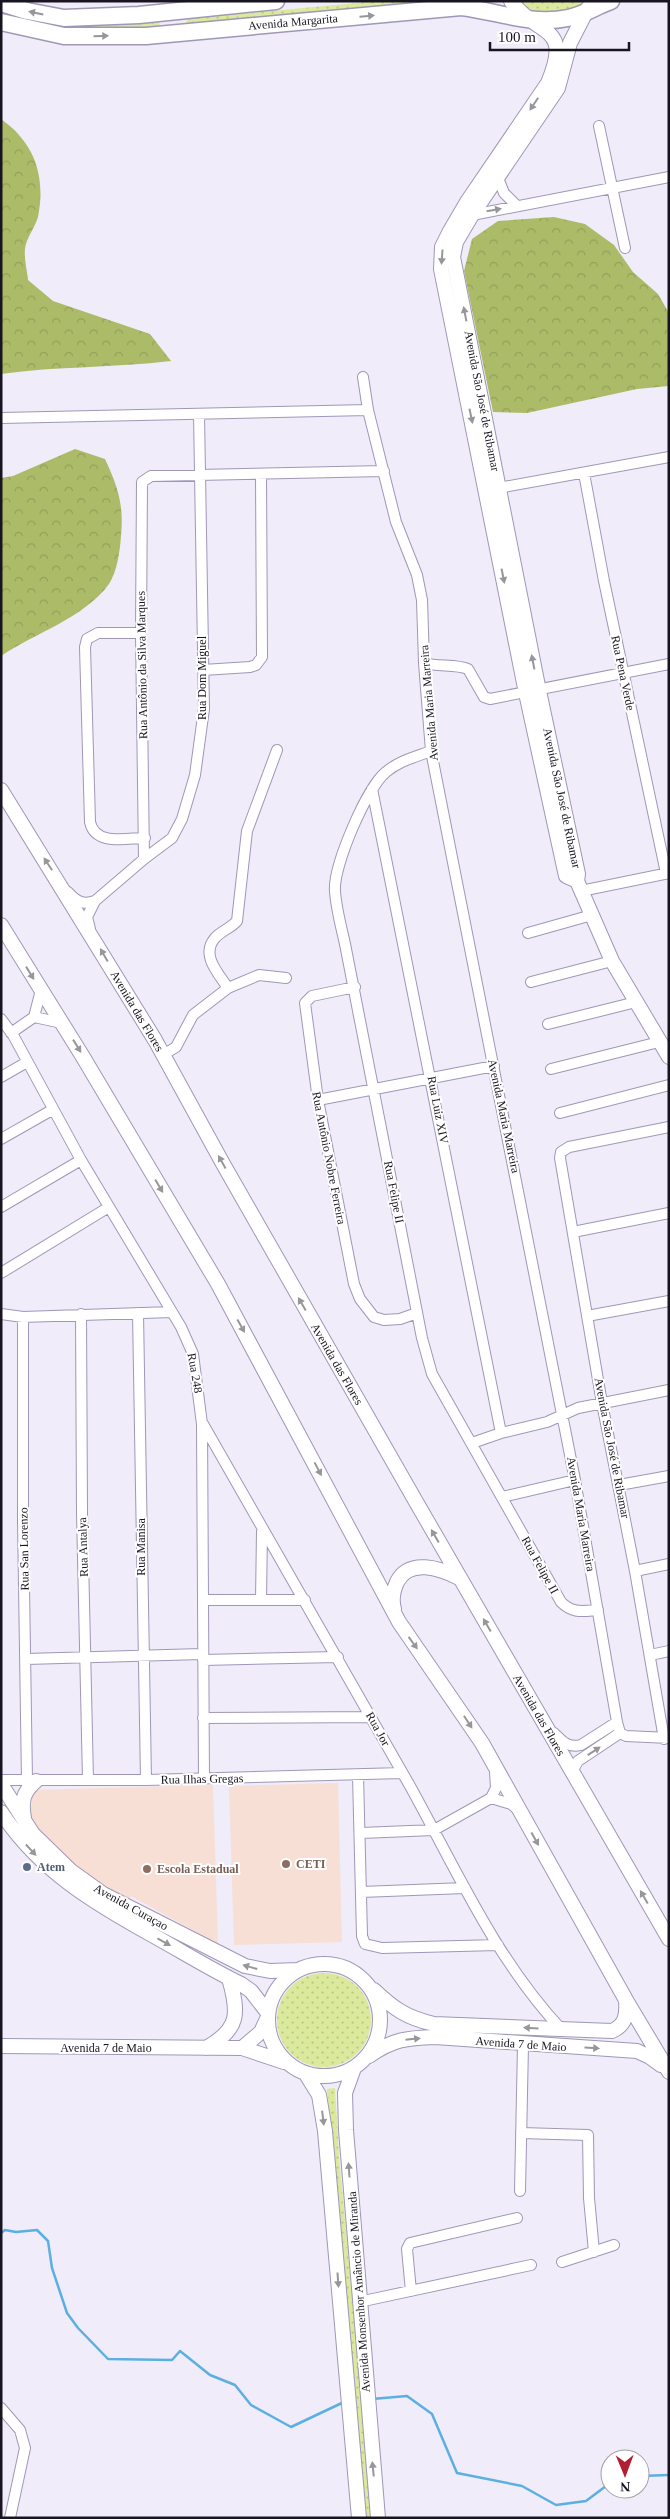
<svg xmlns="http://www.w3.org/2000/svg" width="670" height="2519" viewBox="0 0 670 2519" font-family="Georgia,serif">
<style>
.education{fill:#f7dfd5}
.grass{fill:url(#grass-dots)}
.forest{fill:url(#forest-crowns)}
.lines{fill:none;stroke-linecap:round;stroke-linejoin:round}
.stream{stroke:#5cafe1;stroke-width:2.5}
.street-casing{stroke:#a097b6;stroke-width:12}
.secondary-casing{stroke:#a097b6;stroke-width:16}
.primary-casing{stroke:#a097b6;stroke-width:19}
.street{stroke:#fff;stroke-width:10}
.secondary{stroke:#fff;stroke-width:14}
.primary{stroke:#fff;stroke-width:16}
.oneway{fill:#97969b}
.education-dot{fill:#8d6e63;stroke:#fff;stroke-width:2}
.service-dot{fill:#5c6f8a;stroke:#fff;stroke-width:2}
.labels{text-anchor:middle;stroke-width:4;stroke-linejoin:round;paint-order:stroke}
.street-label{font-size:12px;fill:#181520;stroke:#fff}
.education-label{font-size:12px;font-weight:bold;fill:#785e54;stroke:#fff;text-anchor:start}
.service-label{font-size:12px;font-weight:bold;fill:#4e5e75;stroke:#fff;text-anchor:start}
</style>
<defs>
<pattern id="grass-dots" width="8" height="8" patternUnits="userSpaceOnUse" patternTransform="scale(1.25)"><rect width="8" height="8" fill="#dae99b"/><path d="M2 2h.1M6 6h.1" fill="none" stroke="#bac785" stroke-width="1.8" stroke-linecap="round"/></pattern>
<pattern id="forest-crowns" width="20" height="18" patternUnits="userSpaceOnUse" patternTransform="scale(1.25)"><rect width="20" height="18" fill="#acbb68"/><path d="M2 6a3 3 0 1 1 6 0M12 15a3 3 0 1 1 6 0" fill="none" stroke="#93a05a"/></pattern>
</defs>
<rect width="100%" height="100%" fill="#f0ecfa"/>
<!-- education -->
<path class="education" d="M338 1783 342 1942 234 1945 229 1786Z
M213 1785 218 1944 131 1896 127 1903 84 1874 48 1841 30 1820 33 1790Z"/>
<!-- grass -->
<path class="grass" d="M377 1H460L188 27 185 24 188 19Z
M515 1H584L578 9 533 17Z
M158 21 160 25 159 29H85L89 26Z
M277 2020a47 47 0 1 1 94 0a47 47 0 1 1-94 0Z
M335 2088 339 2157 373 2518H364L327 2089Z"/>
<!-- forest -->
<path class="forest" d="M1 119C35 143 46 177 38 217 35 228 26 238 25 249 24 259 27 270 28 280L53 301 150 334 171 361C114 368 57 366 1 374Z
M554 217 585 224 614 245 633 272 658 294 669 313V386L637 389 527 413 493 412 464 271 472 239 498 221Z
M75 449 105 459C118 487 124 505 121 536 120 551 117 572 109 584 84 618 35 633 1 656V478L13 476Z"/>
<g class="lines">
<!-- stream -->
<path class="stream" d="M1 2233 5 2230 16 2232 37 2230 48 2241 52 2268 67 2313 78 2328 108 2359 172 2360 180 2351 210 2375 235 2385 251 2405 291 2427 344 2402
M372 2399 407 2396 432 2414 457 2473 522 2486 556 2505 586 2501 610 2483
M640 2476 669 2475"/>
<defs>
<path id="street" d="M599 126 625 248
M498 178 504 193 517 206
M472 215 669 177
M363 377 368 410 396 522 417 575 422 600 424 663 431 751 575 1480 617 1722 620 1733 626 1736 669 1738
M1 418 368 410
M584 473 604 581 666 873
M493 489 669 457
M141 633H98L87 639 85 647 90 822C95 846 126 838 145 838
M424 663C438 667 456 664 468 669L484 697 490 699 669 664
M203 670 250 667 256 665 262 657 261 475
M431 751C415 757 399 761 386 772 367 787 333 866 335 891 336 908 341 926 345 944L422 1338 432 1374 561 1602C573 1614 583 1611 598 1610
M372 789 501 1433
M144 859 141 633 142 482 151 476 384 471
M581 891 669 873
M68 892C77 902 83 905 95 901
M90 929 87 917 95 901 144 859 172 838 182 819 195 775 204 709 199 414
M528 933 592 915
M531 982 612 961
M355 987 312 996 305 1003 318 1100 354 1284 360 1299 374 1317 384 1320 400 1319 417 1313
M228 988C219 974 200 955 215 938 221 931 231 928 237 921L247 831 277 750
M34 1017 62 1023
M1 1019 13 1035 81 1160 181 1327 193 1354 202 1424 204 1779
M548 1024 636 1002
M11 1033 34 1017 41 990
M163 1055 176 1047 193 1015 228 988 259 975 286 978
M551 1069 659 1042
M1 1077 27 1062
M318 1100 494 1066
M560 1113 669 1085
M1 1139 52 1110
M1 1207 81 1160
M573 1232 669 1213
M1 1273 109 1207
M138 1313 146 1780
M1 1314 23 1317 172 1312
M81 1314 82 1513 88 1780
M587 1316 669 1301
M23 1317V1521L27 1781
M203 1424C271 1545 342 1665 410 1786 456 1869 496 1960 562 2030
M472 1443 501 1433 547 1422 578 1408 669 1390
M619 1485 669 1476
M502 1497 575 1480
M635 1571 669 1564
M204 1600H305
M261 1600 262 1531
M650 1655 669 1651
M26 1659 202 1654
M203 1660 338 1657
M203 1718 371 1717
M554 1733C563 1742 568 1748 581 1745L617 1722
M664 1739 635 1571 602 1403 560 1158 561 1152 569 1147 669 1127
M572 1772 578 1761 620 1733
M358 1775 362 1936 365 1944 382 1948 498 1945
M1 1780H146L402 1773
M491 1798 511 1804 517 1809
M361 1833 434 1830 491 1798 496 1788 495 1772
M361 1892 465 1888
M521 2133 588 2135 589 2198 594 2252
M520 2191 523 2045
M562 2262 614 2245
M411 2291 407 2249 410 2243 517 2218
M359 2302 531 2265
M1 2408 20 2430 25 2448 10 2518"/>
<path id="secondary" d="M511 1C538 38 573 23 548 83L467 202 450 231 442 247 441 269 526 693 566 876 577 881
M588 8 570 43 558 88 472 215 456 242 453 257 539 691 578 874 577 881 612 961 669 1057
M1 790 155 1040 222 1162 415 1500 669 1939
M1 925 83 1057 218 1284 399 1622 482 1743 626 2000 669 2072
M394 1609C391 1599 393 1591 397 1582 409 1558 440 1568 459 1578
M1 1784 33 1834 71 1871 103 1894 245 1966 270 1971 298 1970
M1 1812C39 1870 94 1903 154 1936 183 1952 212 1970 241 1984L251 1991 268 2013
M24 1818C21 1801 23 1792 36 1781
M268 2020a56 56 0 1 1 112 0a56 56 0 1 1-112 0Z
M374 1990C394 2009 407 2018 434 2024L612 2031C626 2025 627 2014 626 2001
M1 2046 242 2048 284 2062
M206 2048C240 2029 239 2013 229 1978
M242 2048 261 2032 267 2019
M369 2056C393 2039 407 2038 435 2037L637 2051 650 2057 661 2065
M354 2068 345 2093 346 2130 378 2518
M306 2074 319 2095 325 2131 359 2518"/>
<path id="primary" d="M1 3 27 11 64 18 139 15 276 1
M1 22 64 36H146L461 7C497 11 531 26 568 18 584 15 596 6 611 1"/>
</defs>
<!-- street casing -->
<use href="#street" class="street-casing"/>
<!-- secondary casing -->
<use href="#secondary" class="secondary-casing"/>
<!-- primary casing -->
<use href="#primary" class="primary-casing"/>
<!-- street -->
<use href="#street" class="street"/>
<!-- secondary -->
<use href="#secondary" class="secondary"/>
<!-- primary -->
<use href="#primary" class="primary"/>
</g>
<!-- one-way arrows -->
<defs><path id="oneway-solid" d="M-6-.8H1V-3.2L6.5 0L1 3.2V.8H-6Z" transform="scale(1.25)"/></defs>
<g class="oneway">
<use href="#oneway-solid" transform="translate(36 13) rotate(-168)"/>
<use href="#oneway-solid" transform="translate(367 16) rotate(-5)"/>
<use href="#oneway-solid" transform="translate(101 36) rotate(-1)"/>
<use href="#oneway-solid" transform="translate(534 104) rotate(124)"/>
<use href="#oneway-solid" transform="translate(494 210) rotate(-10)"/>
<use href="#oneway-solid" transform="translate(442 257) rotate(94)"/>
<use href="#oneway-solid" transform="translate(465 314) rotate(-101)"/>
<use href="#oneway-solid" transform="translate(471 416) rotate(78)"/>
<use href="#oneway-solid" transform="translate(503 576) rotate(79)"/>
<use href="#oneway-solid" transform="translate(533 662) rotate(-101)"/>
<use href="#oneway-solid" transform="translate(48 864) rotate(-123)"/>
<use href="#oneway-solid" transform="translate(104 955) rotate(-120)"/>
<use href="#oneway-solid" transform="translate(30 973) rotate(58)"/>
<use href="#oneway-solid" transform="translate(77 1046) rotate(58)"/>
<use href="#oneway-solid" transform="translate(222 1162) rotate(-119)"/>
<use href="#oneway-solid" transform="translate(159 1186) rotate(59)"/>
<use href="#oneway-solid" transform="translate(302 1304) rotate(-120)"/>
<use href="#oneway-solid" transform="translate(241 1326) rotate(61)"/>
<use href="#oneway-solid" transform="translate(318 1469) rotate(62)"/>
<use href="#oneway-solid" transform="translate(435 1536) rotate(-120)"/>
<use href="#oneway-solid" transform="translate(487 1625) rotate(-120)"/>
<use href="#oneway-solid" transform="translate(413 1643) rotate(54)"/>
<use href="#oneway-solid" transform="translate(468 1722) rotate(57)"/>
<use href="#oneway-solid" transform="translate(594 1751) rotate(-33)"/>
<use href="#oneway-solid" transform="translate(535 1839) rotate(61)"/>
<use href="#oneway-solid" transform="translate(31 1850) rotate(47)"/>
<use href="#oneway-solid" transform="translate(644 1897) rotate(-120)"/>
<use href="#oneway-solid" transform="translate(164 1942) rotate(29)"/>
<use href="#oneway-solid" transform="translate(250 1967) rotate(-164)"/>
<use href="#oneway-solid" transform="translate(531 2028) rotate(-177)"/>
<use href="#oneway-solid" transform="translate(413 2039) rotate(-6)"/>
<use href="#oneway-solid" transform="translate(592 2048) rotate(3)"/>
<use href="#oneway-solid" transform="translate(323 2118) rotate(83)"/>
<use href="#oneway-solid" transform="translate(349 2170) rotate(-94)"/>
<use href="#oneway-solid" transform="translate(338 2280) rotate(86)"/>
<use href="#oneway-solid" transform="translate(373 2469) rotate(-96)"/>
</g>
<!-- markers -->
<g class="education-dot">
<circle cx="286" cy="1864" r="5"/>
<circle cx="147" cy="1869" r="5"/>
</g>
<circle class="service-dot" cx="27" cy="1867" r="5"/>
<g class="labels">
<!-- street labels -->
<g class="street-label">
<text transform="translate(293 22) rotate(-5)" y="4">Avenida Margarita</text>
<text transform="translate(482 401) rotate(79)" y="4">Avenida São José de Ribamar</text>
<text transform="translate(142 665) rotate(-91)" y="4">Rua Antônio da Silva Marques</text>
<text transform="translate(623 673) rotate(78)" y="4">Rua Pena Verde</text>
<text transform="translate(202 678) rotate(-90)" y="4">Rua Dom Miguel</text>
<text transform="translate(429 703) rotate(-95)" y="4">Avenida Maria Marreira</text>
<text transform="translate(562 798) rotate(78)" y="4">Avenida São José de Ribamar</text>
<text transform="translate(137 1011) rotate(59)" y="4">Avenida das Flores</text>
<text transform="translate(438 1110) rotate(79)" y="4">Rua Luiz XIV</text>
<text transform="translate(504 1116) rotate(78)" y="4">Avenida Maria Marreira</text>
<text transform="translate(329 1158) rotate(79)" y="4">Rua Antônio Nobre Ferreira</text>
<text transform="translate(394 1192) rotate(79)" y="4">Rua Felipe II</text>
<text transform="translate(337 1364) rotate(60)" y="4">Avenida das Flores</text>
<text transform="translate(195 1373) rotate(80)" y="4">Rua 248</text>
<text transform="translate(612 1448) rotate(79)" y="4">Avenida São José de Ribamar</text>
<text transform="translate(581 1514) rotate(80)" y="4">Avenida Maria Marreira</text>
<text transform="translate(83 1547) rotate(-92)" y="4">Rua Antalya</text>
<text transform="translate(141 1547) rotate(-90)" y="4">Rua Manisa</text>
<text transform="translate(24 1549) rotate(-91)" y="4">Rua San Lorenzo</text>
<text transform="translate(540 1565) rotate(61)" y="4">Rua Felipe II</text>
<text transform="translate(539 1715) rotate(60)" y="4">Avenida das Flores</text>
<text transform="translate(378 1729) rotate(61)" y="4">Rua Jor</text>
<text transform="translate(202 1779) rotate(-1)" y="4">Rua Ilhas Gregas</text>
<text transform="translate(131 1907) rotate(29)" y="4">Avenida Curaçao</text>
<text transform="translate(521 2044) rotate(4)" y="4">Avenida 7 de Maio</text>
<text x="106" y="2052">Avenida 7 de Maio</text>
<text transform="translate(359 2292) rotate(-94)" y="4">Avenida Monsenhor Amâncio de Miranda</text>
</g>
<!-- education labels -->
<g class="education-label">
<text x="296" y="1868">CETI</text>
<text x="157" y="1873">Escola Estadual</text>
</g>
<!-- service labels -->
<g class="service-label">
<text x="37" y="1871">Atem</text>
</g>
</g>
<!-- border -->
<rect width="670" height="2519" fill="none" stroke="#181520" stroke-width="5"/>
<!-- north arrow -->
<g transform="translate(625 2474) rotate(179)"><circle r="24" fill="#ffffff" stroke="#a3a1a6"/>
<path d="M0-4L9 19L0 12L-9 19Z" fill="#b11f32"/>
<text y="-8" font-size="14" font-weight="bold" text-anchor="middle" fill="#181520">N</text>
</g>
<!-- scale -->
<path d="M490 42v8h139v-8" fill="none" stroke="#181520" stroke-width="2.5"/>
<text x="498" y="42" font-size="15" fill="#181520" stroke="#ffffff" stroke-width="4" paint-order="stroke">100 m</text>
</svg>
